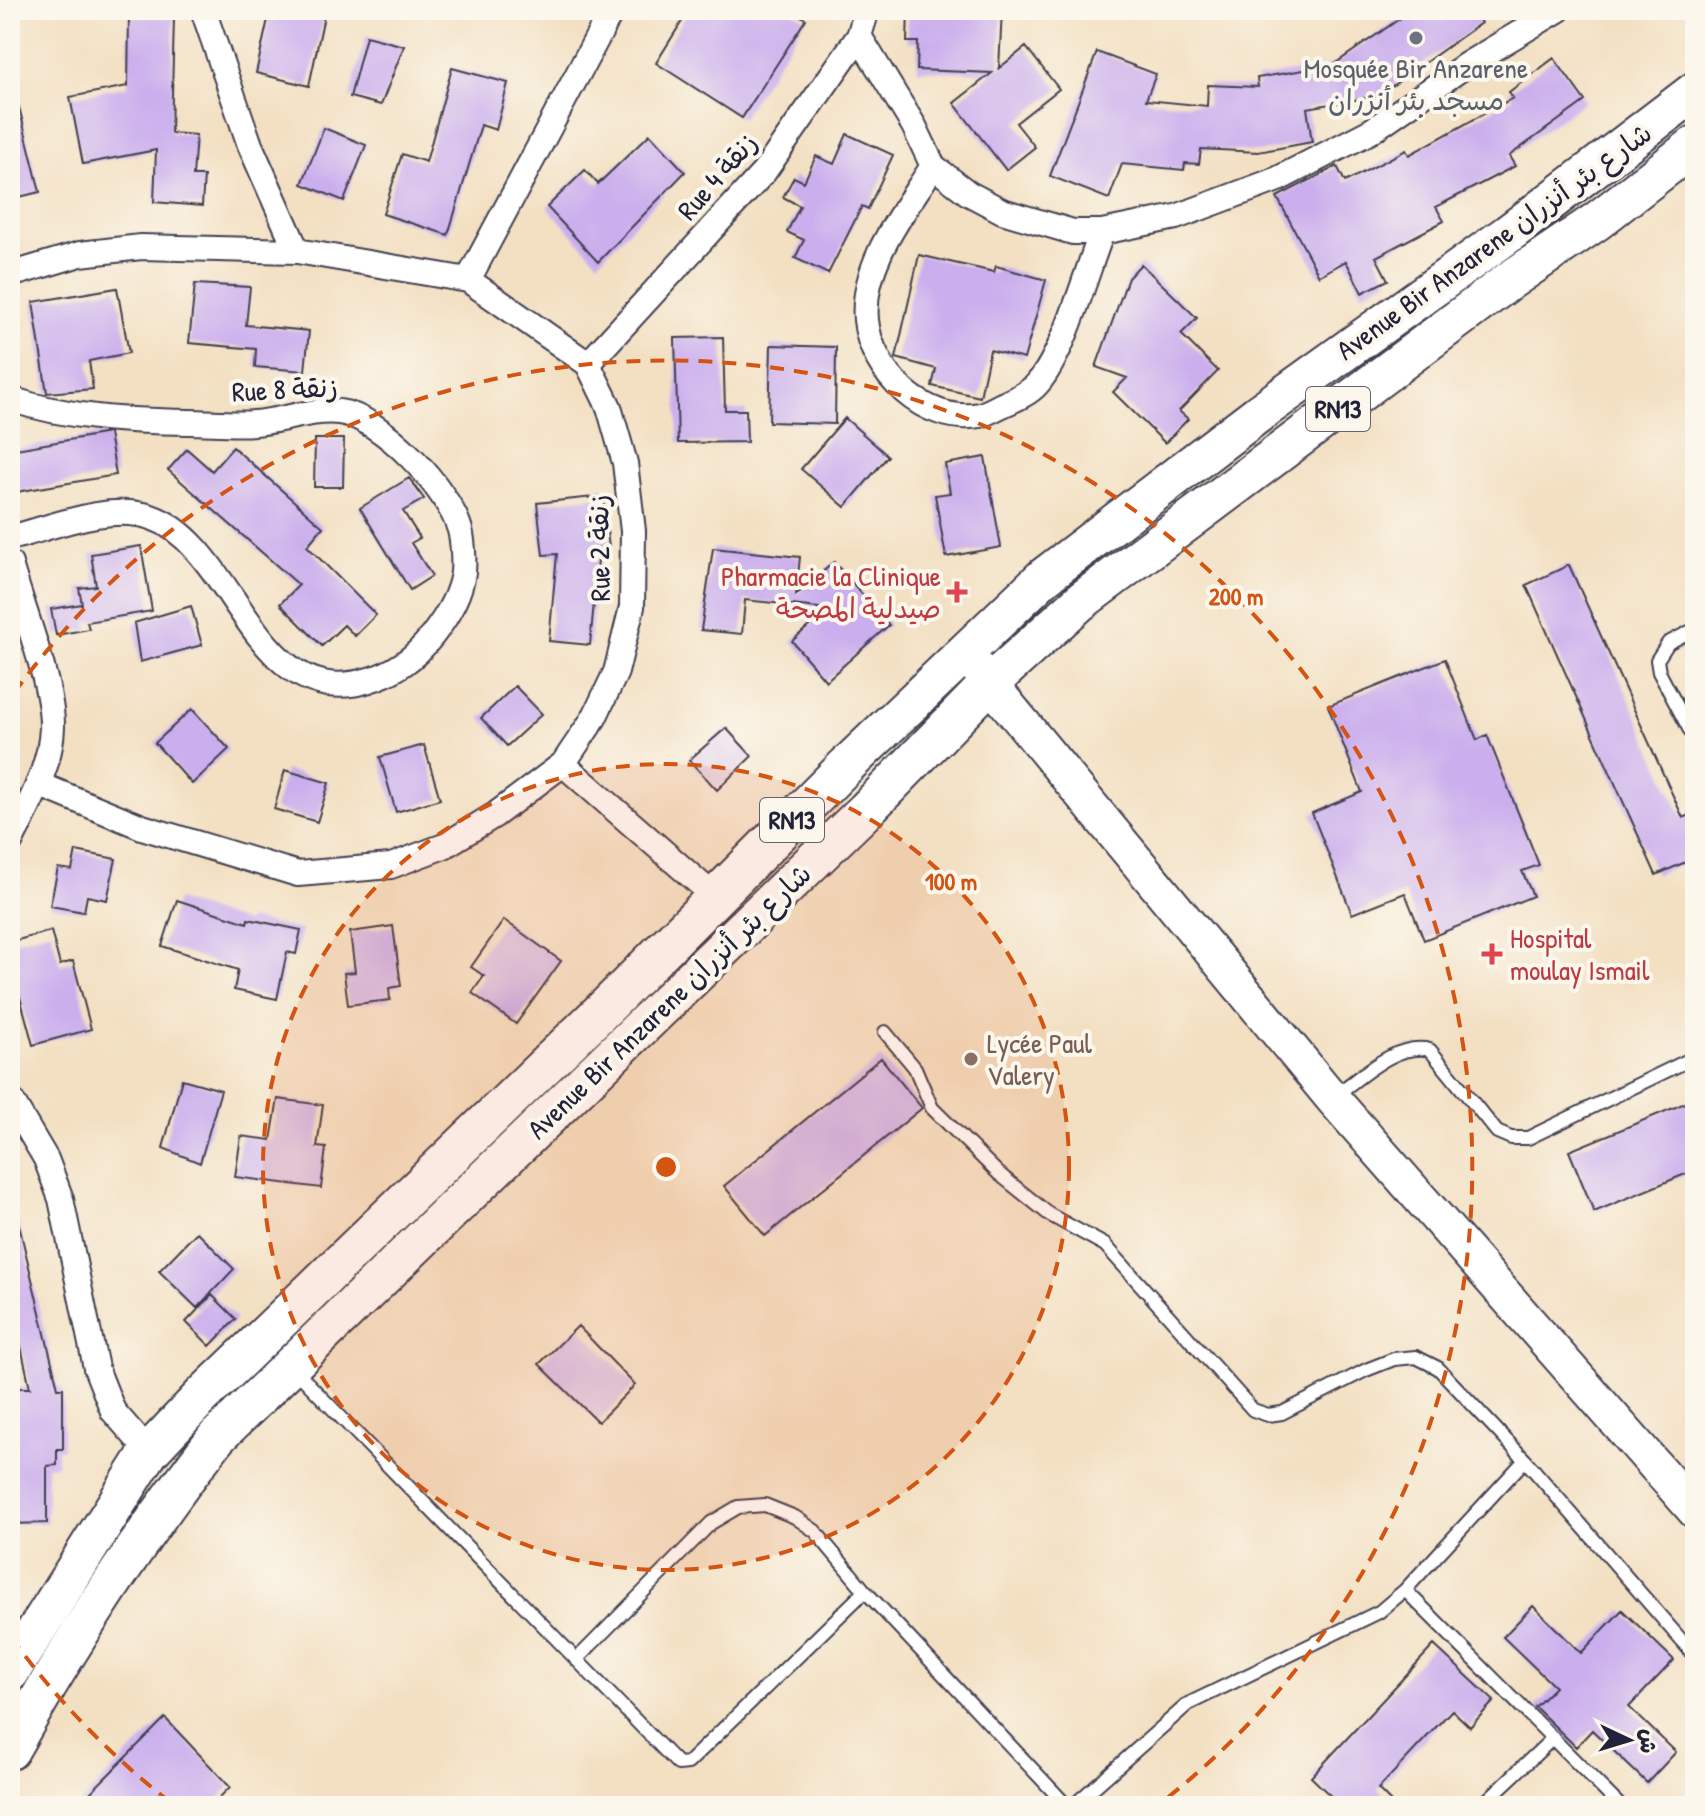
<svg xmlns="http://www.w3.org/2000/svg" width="1705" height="1816" viewBox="0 0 1705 1816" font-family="'Patrick Hand','Playpen Sans Arabic',sans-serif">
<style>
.building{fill:#caaeed}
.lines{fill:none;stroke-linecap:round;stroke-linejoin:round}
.lane-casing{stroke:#413e4f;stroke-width:16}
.street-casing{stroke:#413e4f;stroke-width:28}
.secondary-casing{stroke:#413e4f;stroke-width:38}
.primary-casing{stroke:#413e4f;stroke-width:42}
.lane{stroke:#fff;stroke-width:12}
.street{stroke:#fff;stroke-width:24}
.secondary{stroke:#fff;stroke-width:34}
.primary{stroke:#fff;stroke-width:38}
.ring{fill:none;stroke:#d45411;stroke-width:4;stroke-dasharray:14 10}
.worship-dot{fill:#6b7280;stroke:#fbf7ec;stroke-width:3}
.health-dot{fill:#e0444e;stroke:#fbf7ec;stroke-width:3}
.education-dot{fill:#8d6e63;stroke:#fbf7ec;stroke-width:3}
.labels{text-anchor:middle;stroke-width:8;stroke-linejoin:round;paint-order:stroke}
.shield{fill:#fbf7ec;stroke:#636270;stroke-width:2}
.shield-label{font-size:26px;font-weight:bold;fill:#22223b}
.worship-label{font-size:28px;fill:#5b616d;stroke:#fbf7ec}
.street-label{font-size:28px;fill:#22223b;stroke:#fbf7ec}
.health-label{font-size:28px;fill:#be3a42;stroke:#fbf7ec;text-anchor:end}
.education-label{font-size:28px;fill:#785e54;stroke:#fbf7ec;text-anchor:start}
.centre{fill:#d45411;stroke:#fbf7ec;stroke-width:4}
.ring-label{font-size:24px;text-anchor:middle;font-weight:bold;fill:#d45411;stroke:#fbf7ec;stroke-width:8;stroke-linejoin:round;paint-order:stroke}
</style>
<rect width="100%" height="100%" fill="#fbf7ec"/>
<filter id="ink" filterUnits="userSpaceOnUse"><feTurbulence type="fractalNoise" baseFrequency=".0125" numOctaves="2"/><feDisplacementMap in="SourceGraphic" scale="16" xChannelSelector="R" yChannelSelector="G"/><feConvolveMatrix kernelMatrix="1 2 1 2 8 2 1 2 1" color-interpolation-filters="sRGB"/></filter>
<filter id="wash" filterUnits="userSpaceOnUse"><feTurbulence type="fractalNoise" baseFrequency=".006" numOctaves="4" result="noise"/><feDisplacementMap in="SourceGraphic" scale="32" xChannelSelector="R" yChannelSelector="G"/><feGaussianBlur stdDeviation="1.8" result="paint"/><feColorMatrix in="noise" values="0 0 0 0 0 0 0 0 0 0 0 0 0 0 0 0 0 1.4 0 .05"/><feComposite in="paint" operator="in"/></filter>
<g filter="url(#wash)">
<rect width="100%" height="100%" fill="#f3e0c3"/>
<g id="blocks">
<!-- building -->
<path class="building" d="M270 10H297L324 16 309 86 256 73Z
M689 10H790L806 19 742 118 656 63Z
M908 10H1002L999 68 1026 47 1059 89 1016 123 1035 147 1006 170 954 103 992 73 917 70 918 42H907Z
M1412 10H1472L1481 23 1378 96 1307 108 1312 142 1258 152 1201 149 1199 164 1185 163 1184 170 1122 164 1109 199 1050 176 1097 52 1156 74 1146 100 1207 106 1208 85 1258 87 1257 78 1333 65Z
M129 17 174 18 171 133 196 135 193 176H204L202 206 154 202 156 150 83 164 70 97 128 86Z
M366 36 404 46 381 105 350 97Z
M1554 58 1585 101 1509 156 1515 166 1436 207 1444 221 1376 257 1388 280 1362 293 1346 261 1319 276 1277 197 1337 166 1345 182 1406 150 1409 155 1513 98 1509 92Z
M452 68 508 83 496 130 481 125 448 235 383 214 402 154 426 162Z
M18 103 40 192 19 197 14 179 10 180V104Z
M324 128 366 145 344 201 302 184Z
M650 134 685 172 598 262 547 207 585 170 598 184Z
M847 134 893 155 868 209 862 206 828 274 795 258 804 240 787 232 800 206 783 197 794 177 804 182 816 156 834 164Z
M919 255 994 272 996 266 1046 280 1024 359 990 350 980 397 932 386 936 369 896 358Z
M1141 264 1197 318 1181 334 1218 371 1179 411 1188 419 1165 443 1113 392 1127 378 1096 367 1128 278Z
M195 284 250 287 246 325 309 331 305 371 255 367 256 349 189 343Z
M117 288 129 353 89 361 93 389 47 393 33 302Z
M723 337 725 410H746L747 442 678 443 675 338Z
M771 345 836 347 835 424 769 422Z
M845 418 888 456 845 507 801 469Z
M109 433 116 475 10 493V450Z
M315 439H344L343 487H314Z
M233 447 323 527 307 546 376 615 355 636 344 625 322 646 280 604 299 585 168 470 187 449 212 471Z
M985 457 1001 547 946 557 935 495 950 493 945 464Z
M409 478 424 499 403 511 420 538 411 543 432 576 410 590 360 508Z
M603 496 609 548 599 549 590 645 549 641 557 554 543 555 537 503Z
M141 546 152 611 87 622 89 629 56 635 51 609 82 604 79 588 96 586 91 554Z
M713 548 800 557 796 595 834 562 889 625 826 681 792 641 828 609 745 600 742 634 701 630Z
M1569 565 1683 818 1695 812V858L1656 875 1526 585Z
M191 606 202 645 140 662 134 623Z
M1445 659 1477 740 1487 735 1539 865 1522 871 1533 896 1424 940 1405 893 1352 914 1312 813 1362 792 1328 706Z
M515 686 542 714 507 746 481 718Z
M192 709 229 749 192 784 155 743Z
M726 728 752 756 717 790 689 760Z
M424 745 440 799 396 812 380 757Z
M285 770 329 783 317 822 274 809Z
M76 851 116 859 107 900 87 896 84 912 50 906 58 868 72 870Z
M177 900 247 923 248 919 301 930 296 954 287 952 277 999 234 990 238 970 162 946Z
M504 920 561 961 516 1024 472 993 484 976 471 967Z
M393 926 401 986 389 988 390 1000 348 1005 344 973 355 972 350 932Z
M51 931 60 965 73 961 91 1029 33 1045 10 960V942Z
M881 1058 922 1108 765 1236 724 1186Z
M182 1079 221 1090 200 1163 163 1148Z
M278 1099 323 1105 317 1147 326 1148 321 1188 235 1177 241 1136 271 1140Z
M1695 1099V1170L1594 1212 1569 1151Z
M19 1225 58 1388H63V1449H57V1465L47 1466V1523L10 1524V1388H30L20 1342 10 1344V1226Z
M197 1232 234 1269 197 1308 159 1271Z
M212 1295 236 1319 210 1346 186 1322Z
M578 1326 635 1385 598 1422 539 1364Z
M1533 1606 1581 1653 1622 1610 1674 1660 1629 1707 1676 1752 1647 1783 1592 1730 1576 1747 1535 1707 1555 1687 1503 1637Z
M1434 1645 1494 1701 1470 1727 1452 1710 1378 1789 1395 1806H1341L1311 1777Z
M165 1718 230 1787 211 1806H77Z"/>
</g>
</g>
<g filter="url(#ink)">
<use href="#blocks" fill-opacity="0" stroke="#413e4f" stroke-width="2"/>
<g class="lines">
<defs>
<path id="lane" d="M1695 629 1668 643 1657 660 1659 672 1695 740
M885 1032 915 1068 932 1108 998 1173 1050 1215 1105 1245 1253 1410 1268 1415 1282 1413 1366 1370 1394 1359 1416 1357 1438 1368 1525 1460 1405 1590 1379 1612 1188 1704 1073 1806
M1334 1096C1362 1077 1395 1042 1430 1050L1497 1132 1511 1138H1528L1695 1057
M293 1368 678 1764 688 1763 865 1591
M1525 1460 1695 1656
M1405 1590 1620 1806
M577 1659 711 1523 738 1507 765 1505 795 1517 815 1531 865 1591 1067 1806
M1481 1806 1553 1738"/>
<path id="street" d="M203 10 250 145 297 251
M859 36 914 126 933 166 968 193 1002 211 1073 232H1102L1176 217 1278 179 1371 131 1466 65 1558 10
M933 166C904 212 861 263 866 320 871 373 925 425 980 415 987 413 996 408 1002 405 1014 400 1030 393 1038 383 1065 352 1086 272 1102 232
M10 275 80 254 141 247 297 251 468 280 588 364 609 407 625 463 633 531 632 607 616 672 594 718 563 764 495 815 444 846 391 866 298 874 142 827 38 784
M468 280 612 10
M588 364 764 172 859 36 867 10
M10 399C68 418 127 421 189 422 210 422 233 425 255 423 282 421 312 409 339 412 381 416 449 490 460 530 463 541 464 561 463 572 460 596 446 618 432 636 415 658 394 673 369 680 255 715 236 546 151 517 108 503 53 527 10 538
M10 564C22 607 53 685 52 727 51 768 27 808 10 843
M563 764 715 897
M10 1098 46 1159 61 1199 96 1368 113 1411 149 1452"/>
<path id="secondary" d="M965 653 1332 1098 1695 1511"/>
<path id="primary" d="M10 1672 149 1452 203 1395 610 1003 846 766 1044 577 1259 413 1508 234 1695 91
M10 1750C72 1640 139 1537 217 1437L866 810 989 684 1080 602 1509 281 1597 221 1695 145"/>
</defs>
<!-- lane casing -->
<use href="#lane" class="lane-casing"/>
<!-- street casing -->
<use href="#street" class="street-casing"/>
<!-- secondary casing -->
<use href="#secondary" class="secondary-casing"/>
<!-- primary casing -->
<use href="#primary" class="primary-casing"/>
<!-- lane -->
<use href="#lane" class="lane"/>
<!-- street -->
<use href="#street" class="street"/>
<!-- secondary -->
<use href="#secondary" class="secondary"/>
<!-- primary -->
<use href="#primary" class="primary"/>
</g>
</g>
<!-- distance rings -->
<circle cx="666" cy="1167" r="403" fill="#d45411" fill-opacity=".12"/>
<g class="ring">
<circle cx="666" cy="1167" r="403"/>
<path d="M170 1802A806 806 0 0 1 14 1641M14 693A806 806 0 1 1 1162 1802"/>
</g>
<!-- markers -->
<circle class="worship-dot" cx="1416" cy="38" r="8"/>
<g class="health-dot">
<path d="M953 580h8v8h8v8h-8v8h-8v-8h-8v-8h8z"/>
<path d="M1488 942h8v8h8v8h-8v8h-8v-8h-8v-8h8z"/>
</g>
<circle class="education-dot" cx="971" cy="1059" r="8"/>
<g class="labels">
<!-- shield labels -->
<g class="shield">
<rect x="1306" y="387" width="64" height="44" rx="6"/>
<rect x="760" y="798" width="64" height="44" rx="6"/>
</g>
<g class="shield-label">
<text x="1338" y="418">RN13</text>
<text x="792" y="829">RN13</text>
</g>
<!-- worship labels -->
<g class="worship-label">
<text x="1416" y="78">Mosquée Bir Anzarene<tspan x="1416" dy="32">مسجد بئر أنزران</tspan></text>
</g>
<!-- street labels -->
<g class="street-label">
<text transform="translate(717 176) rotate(-49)" y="10">Rue 4 زنقة</text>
<text transform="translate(1494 241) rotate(-36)" y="10">Avenue Bir Anzarene شارع بئر أنزران</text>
<text transform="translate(285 389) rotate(-3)" y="10">Rue 8 زنقة</text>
<text transform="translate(599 548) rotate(-91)" y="10">Rue 2 زنقة</text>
<text transform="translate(669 1001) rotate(-44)" y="10">Avenue Bir Anzarene شارع بئر أنزران</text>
</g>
<!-- health labels -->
<g class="health-label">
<text x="941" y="586">Pharmacie la Clinique<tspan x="941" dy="32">صيدلية المصحة</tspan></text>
<text x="1510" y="948" text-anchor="start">Hospital<tspan x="1510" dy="32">moulay Ismail</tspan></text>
</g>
<!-- education labels -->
<g class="education-label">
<text x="987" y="1053">Lycée Paul<tspan x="987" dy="32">Valery</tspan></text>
</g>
</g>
<circle cx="666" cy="1167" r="12" class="centre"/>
<g class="ring-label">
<text x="1236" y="605">200 m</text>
<text x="951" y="890">100 m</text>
</g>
<!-- margin -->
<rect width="1705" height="1816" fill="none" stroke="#fbf7ec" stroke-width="40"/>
<!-- north arrow -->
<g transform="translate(1629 1740) rotate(94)" stroke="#fbf7ec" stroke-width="6" paint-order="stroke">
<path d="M0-6L14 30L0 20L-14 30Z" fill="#22223b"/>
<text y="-12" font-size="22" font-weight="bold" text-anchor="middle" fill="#22223b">ش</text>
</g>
</svg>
